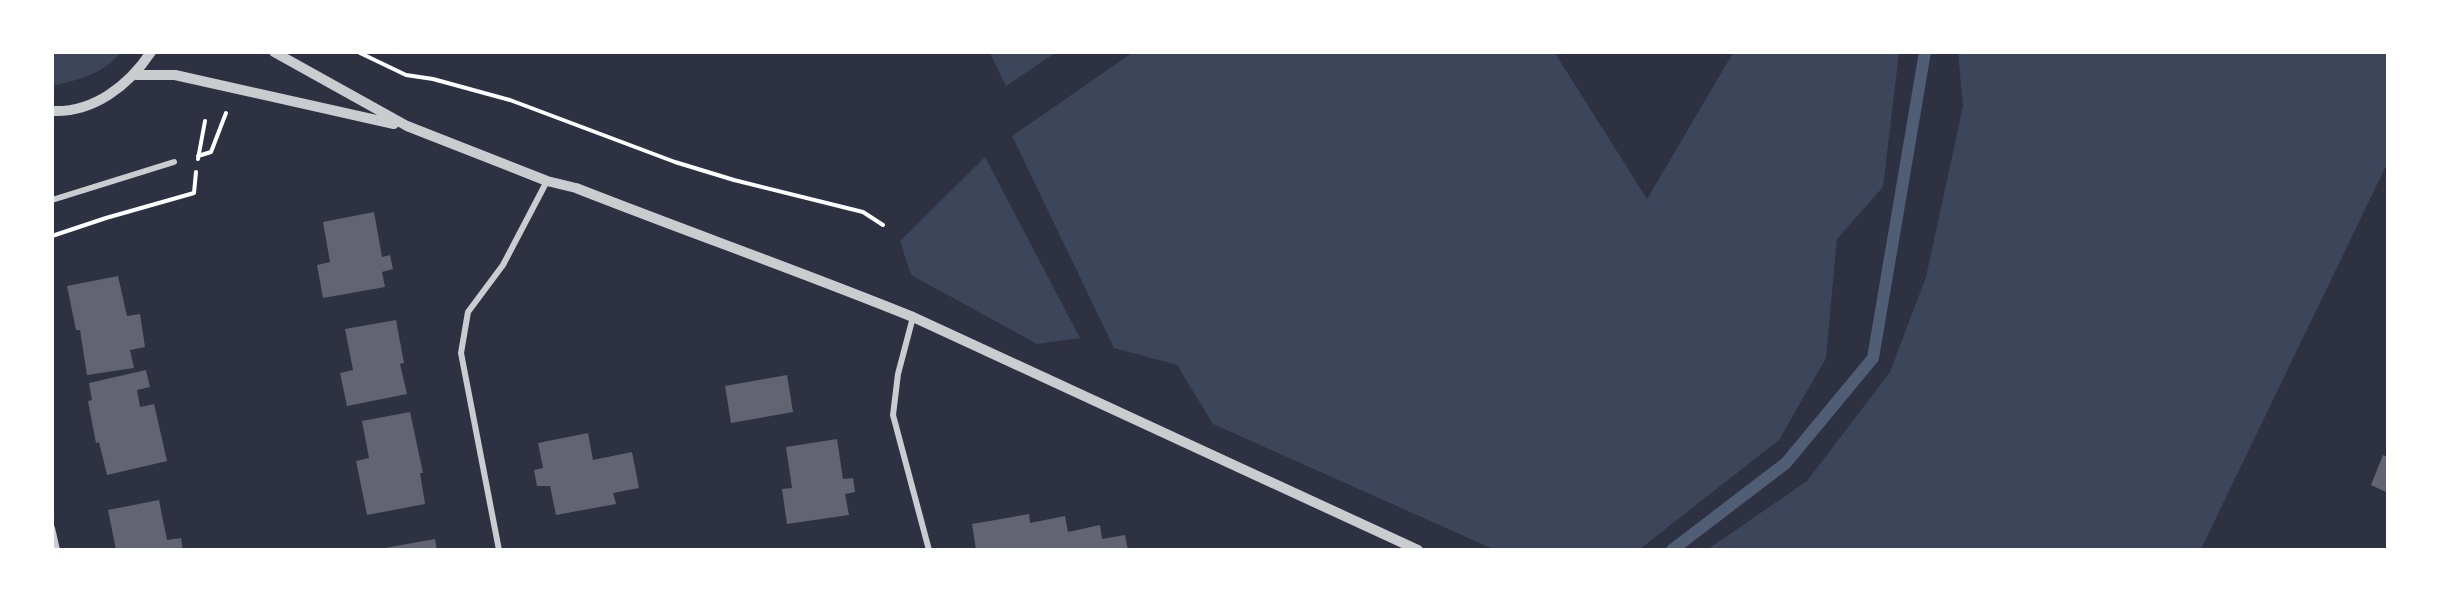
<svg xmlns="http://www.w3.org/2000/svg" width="2440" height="602" viewBox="0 0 2440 602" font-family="Roboto,sans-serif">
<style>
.green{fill:#3c4559}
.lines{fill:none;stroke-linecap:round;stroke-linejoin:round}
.stream{stroke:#4f5d75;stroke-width:12}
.building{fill:#626471}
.path{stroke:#fff;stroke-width:4}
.minor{stroke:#caccd0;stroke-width:6}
.tertiary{stroke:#caccd0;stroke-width:10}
</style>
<rect width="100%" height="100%" fill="#2d3142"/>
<!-- green -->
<path class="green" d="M52 53 53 52 120 53C105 73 81 79 57 85L53 84Z
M990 53H1055L1006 86Z
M1132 53H1555L1647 199 1733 53H1899L1883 187 1837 239 1826 358 1779 440 1640 549H1493L1213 424 1177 365 1114 348 1012 136Z
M1958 53H2387V164L2201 549H1708L1807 481 1890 372 1926 277 1963 106Z
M985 157 1080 338 1037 344 911 275 900 241Z"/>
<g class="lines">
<!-- stream -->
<path class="stream" d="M1672 550 1786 463 1873 358 1925 52"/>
</g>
<!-- building -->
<path class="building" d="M374 212 382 257 390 255 393 269 382 272 385 287 323 298 317 265 330 262 323 222Z
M118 276 127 316 140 314 145 347 130 350 134 368 87 375 80 330H76L67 286Z
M396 320 404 363 400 364 407 394 347 406 340 373 353 370 345 329Z
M146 370 150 387 137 390 140 407 154 404 167 461 107 475 99 442 96 443 88 401 92 400 89 383Z
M787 375 793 412 731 423 725 386Z
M410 412 423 473H420L425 504 367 515 356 461 369 458 362 421Z
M588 433 593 460 632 452 639 488 613 493 616 504 556 515 550 486H537L534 470 543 468 538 443Z
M837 439 843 479 853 478 855 492 845 494 849 515 787 524 782 489 792 488 786 447Z
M2383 455 2388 457V493L2371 485Z
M159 500 167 540 181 538 183 550H116L108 510Z
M1029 514 1030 523 1065 516 1068 532 1100 525 1102 539 1125 535 1128 550H976L972 524Z
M435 539 437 550H385V548Z"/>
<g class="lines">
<!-- path -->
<path class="path" d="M358 52 406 75 433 79 510 100 675 162 734 180 863 212 883 225
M198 156 211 152 226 113
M198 159 205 121
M52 236 106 218 194 193 196 172"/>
<!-- minor -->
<path class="minor" d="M52 200 174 162
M913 317 898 374 893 415 929 550
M52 528 57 550
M499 550 461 353 468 312 503 265 547 181"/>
<!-- tertiary -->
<path class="tertiary" d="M274 52 407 126 547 181 576 188C688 232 802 272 913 317L1418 550
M136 75H175L394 124
M52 111C94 113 129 85 151 52"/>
</g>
<!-- border -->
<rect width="2440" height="602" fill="none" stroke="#ffffff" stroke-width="108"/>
</svg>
